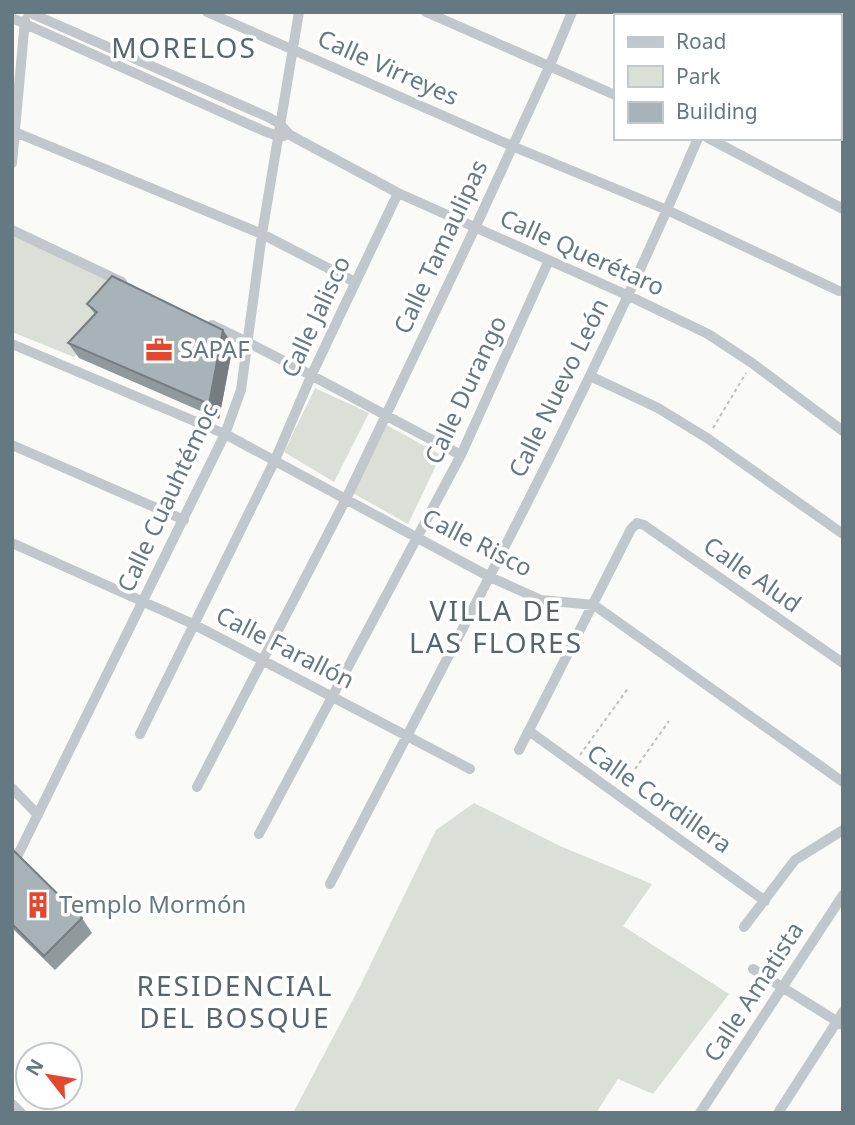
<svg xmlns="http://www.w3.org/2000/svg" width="855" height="1125" viewBox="0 0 855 1125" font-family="'Noto Sans',sans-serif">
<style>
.green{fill:#dadfd7}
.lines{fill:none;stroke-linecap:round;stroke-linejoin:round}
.path{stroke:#bbc0c2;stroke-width:2;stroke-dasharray:3.5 3.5;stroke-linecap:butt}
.minor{stroke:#c1c7ca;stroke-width:10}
.wall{fill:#909a9d}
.shaded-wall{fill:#767d80}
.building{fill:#a8b3b7;stroke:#767d80;stroke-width:2}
.labels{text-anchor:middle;stroke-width:7;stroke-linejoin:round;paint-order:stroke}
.street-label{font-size:24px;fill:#657983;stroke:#fff}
.poi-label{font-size:24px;fill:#657983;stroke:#fff;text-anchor:start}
.quarter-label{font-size:28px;letter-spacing:2px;fill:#57666e;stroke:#fff}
</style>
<rect width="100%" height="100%" fill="#fafaf8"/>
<!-- green -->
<path class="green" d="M12 234 122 286 90 319 103 326 74 357 12 332Z
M315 388 369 413 334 482 284 452Z
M383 423 441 455 408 524 351 492Z
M474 803 560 846 652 884 623 926 729 994 653 1094 618 1079 596 1113H293L358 990 436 830Z"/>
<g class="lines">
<!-- path -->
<path class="path" d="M713 428 746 373
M580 755 629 687
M623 786 669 721"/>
<!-- minor -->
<path class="minor" d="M28 12 268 117 280 124 290 135 398 193 627 295 708 334 752 363 843 431
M207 12 512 146 667 210 839 291
M426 12 615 95
M644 12 652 16
M752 16 754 12
M12 18 264 131 278 136H284
M839 106 843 107
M15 132 262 234 355 282
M708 138 843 209
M12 163 25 20
M12 230 122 282
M212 325C297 365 377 412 461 455
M12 344 225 434 490 577 541 600 594 605 843 782
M590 376 658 408 707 438 843 534
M12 445 184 520
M12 543 193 624 470 769
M529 731 765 901
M140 734 275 460 312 374 398 193
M519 750 631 529 637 523 644 525 843 663
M197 787 346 499 475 228 550 65 572 12
M12 788 38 815
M259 834 461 455 549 260
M12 867 225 434 241 390 262 234 299 12
M330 884C457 638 590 394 698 138
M744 927 795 860 843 830
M753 969 843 1025
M12 1104 21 1113
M700 1113 843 895
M778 1113 843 1012"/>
</g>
<!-- wall -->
<path class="wall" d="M87 304 233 345 219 419 79 358 68 343 95 314Z
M12 849 82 918 92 933 55 970 12 928Z"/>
<!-- shaded-wall -->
<path class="shaded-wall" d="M223 330 233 345 219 419 209 404Z"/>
<!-- building -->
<path class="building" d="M112 276 223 330 209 404 68 343 97 312 87 304Z
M12 849 82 918 44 956 12 924Z"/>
<!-- icons -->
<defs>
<symbol id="office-bare" viewBox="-9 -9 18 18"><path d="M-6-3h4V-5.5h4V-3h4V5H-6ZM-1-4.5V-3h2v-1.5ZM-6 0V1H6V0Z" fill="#e5472d" stroke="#fff" stroke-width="2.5" paint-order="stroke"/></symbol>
<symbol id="building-bare" viewBox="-9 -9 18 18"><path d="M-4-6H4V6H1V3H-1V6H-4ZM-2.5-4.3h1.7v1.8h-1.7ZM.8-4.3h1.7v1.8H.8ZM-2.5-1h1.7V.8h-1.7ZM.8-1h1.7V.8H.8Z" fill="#e5472d" stroke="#fff" stroke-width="2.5" paint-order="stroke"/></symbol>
</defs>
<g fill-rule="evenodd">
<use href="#office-bare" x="140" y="331" width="38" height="38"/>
<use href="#building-bare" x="19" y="886" width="38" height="38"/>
</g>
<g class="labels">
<!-- street labels -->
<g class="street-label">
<text transform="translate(388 68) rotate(24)" y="8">Calle Virreyes</text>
<text transform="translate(441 247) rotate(-65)" y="8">Calle Tamaulipas</text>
<text transform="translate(582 253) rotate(24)" y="8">Calle Querétaro</text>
<text transform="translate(316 317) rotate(-65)" y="8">Calle Jalisco</text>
<text transform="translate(559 388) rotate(-64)" y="8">Calle Nuevo León</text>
<text transform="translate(466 390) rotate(-65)" y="8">Calle Durango</text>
<text transform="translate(168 498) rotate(-65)" y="8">Calle Cuauhtémoc</text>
<text transform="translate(477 543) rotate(27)" y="8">Calle Risco</text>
<text transform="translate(752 575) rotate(35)" y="8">Calle Alud</text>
<text transform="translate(285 648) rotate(27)" y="8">Calle Farallón</text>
<text transform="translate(659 799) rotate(35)" y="8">Calle Cordillera</text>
<text transform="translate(754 992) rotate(-57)" y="8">Calle Amatista</text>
</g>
<!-- poi labels -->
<g class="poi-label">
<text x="180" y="358">SAPAF</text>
<text x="59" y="913">Templo Mormón</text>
</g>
<!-- quarter labels -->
<g class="quarter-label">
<text x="184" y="58">MORELOS</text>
<text x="496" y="621">VILLA DE<tspan x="496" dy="32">LAS FLORES</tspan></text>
<text x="235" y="996">RESIDENCIAL<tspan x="235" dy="32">DEL BOSQUE</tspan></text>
</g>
</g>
<!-- border -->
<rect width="855" height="1125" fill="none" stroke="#657983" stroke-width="28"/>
<!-- legend -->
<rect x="614" y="14" width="228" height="126" fill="#ffffff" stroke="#c1c9cd" stroke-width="2"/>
<rect x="628" y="37" width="35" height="10" fill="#c1c7ca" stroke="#c1c9cd" stroke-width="2"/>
<text x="676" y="49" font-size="21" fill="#657983">Road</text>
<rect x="628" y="66" width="35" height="21" fill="#dadfd7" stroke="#c1c9cd" stroke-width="2"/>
<text x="676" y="84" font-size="21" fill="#657983">Park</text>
<rect x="628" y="102" width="35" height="21" fill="#a8b3b7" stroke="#c1c9cd" stroke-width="2"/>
<text x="676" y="119" font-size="21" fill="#657983">Building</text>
<!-- north arrow -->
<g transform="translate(49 1076) rotate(301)"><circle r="33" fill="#ffffff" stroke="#c1c9cd" stroke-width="2"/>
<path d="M0-5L12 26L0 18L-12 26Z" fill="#e5472d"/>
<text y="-10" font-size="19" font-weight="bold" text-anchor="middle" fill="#657983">N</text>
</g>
</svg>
